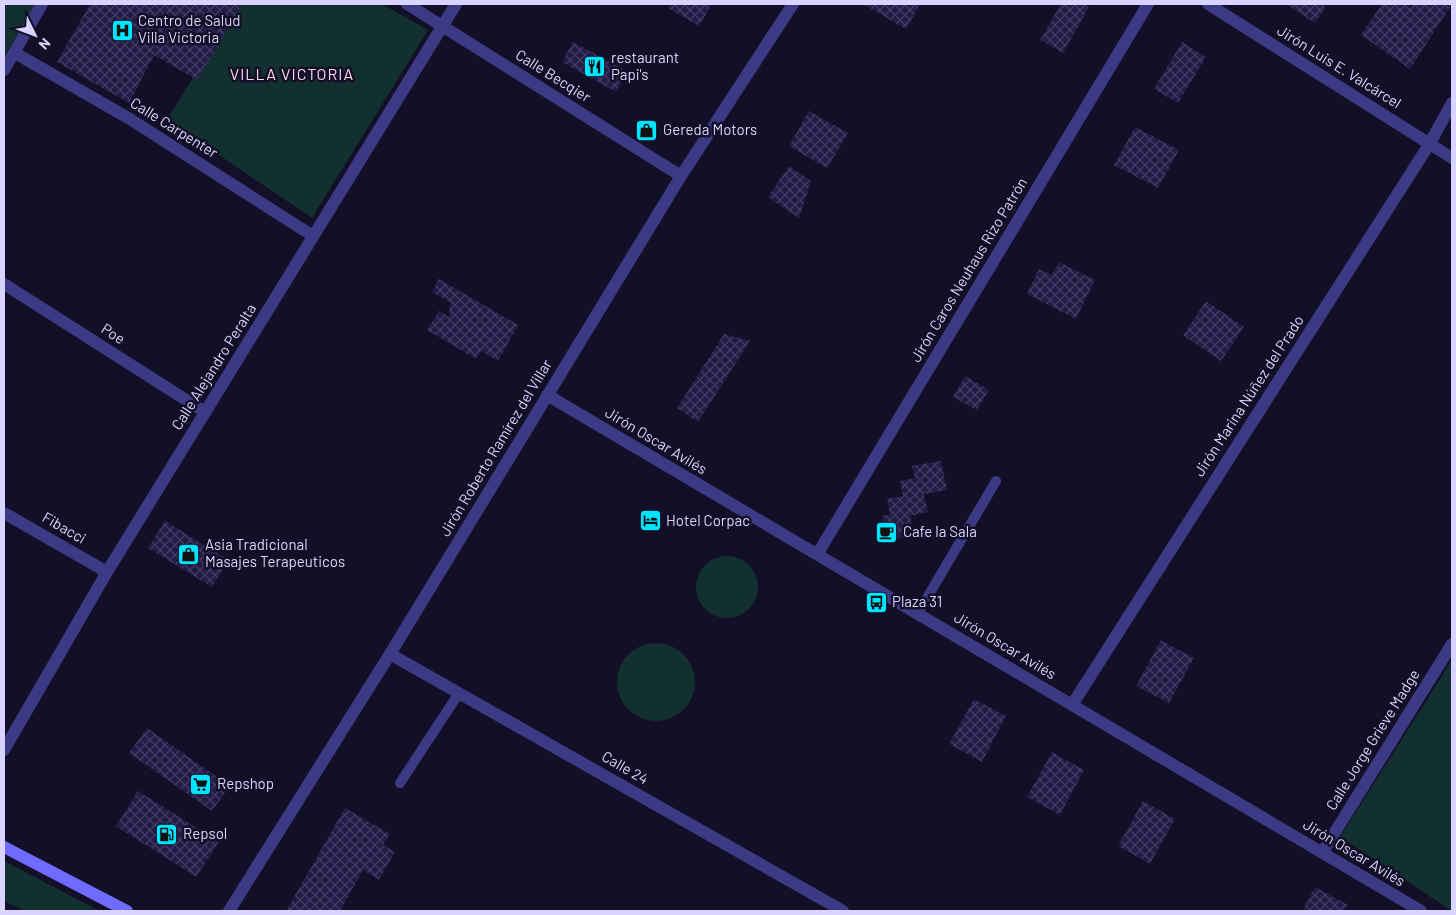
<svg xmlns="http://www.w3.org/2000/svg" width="1456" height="915" viewBox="0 0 1456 915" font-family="Barlow,sans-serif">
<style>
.green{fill:#12302f}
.building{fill:url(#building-cross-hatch)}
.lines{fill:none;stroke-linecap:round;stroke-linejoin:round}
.service{stroke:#3d3a85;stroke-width:10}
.minor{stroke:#3d3a85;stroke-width:12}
.secondary{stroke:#6f6bff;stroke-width:12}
.labels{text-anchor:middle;stroke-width:5;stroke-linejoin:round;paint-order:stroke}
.poi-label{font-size:15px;fill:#d9d4ff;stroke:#130f26;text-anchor:start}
.street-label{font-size:15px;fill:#d9d4ff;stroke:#130f26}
.neighbourhood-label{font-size:16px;letter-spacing:1px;fill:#ffd6f0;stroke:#130f26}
</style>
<defs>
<pattern id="building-cross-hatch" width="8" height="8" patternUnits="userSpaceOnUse" patternTransform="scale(1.25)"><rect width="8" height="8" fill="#241b47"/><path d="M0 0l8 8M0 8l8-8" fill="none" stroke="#433b63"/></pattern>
</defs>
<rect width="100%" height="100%" fill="#130f26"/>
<!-- green -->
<path class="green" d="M4 4H36L4 56Z
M238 4H382L428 30 312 218 167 120Z
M696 587a31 31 0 1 1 62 0a31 31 0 1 1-62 0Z
M617 682a39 39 0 1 1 78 0a39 39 0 1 1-78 0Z
M1452 660V911L1340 837Z
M4 861 100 911H25L4 901Z"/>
<!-- building -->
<path class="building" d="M90 4H242L197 80 154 55 129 103 57 62Z
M671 4H712L699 26 668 8Z
M863 4H918L920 5 906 29Z
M1061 4H1082L1089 7 1063 53 1040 40Z
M1286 4H1321L1326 7 1315 23Z
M1382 4H1405L1410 8 1413 4H1452L1410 69 1361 35Z
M573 42 628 72 616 92 562 62Z
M1182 42 1206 57 1178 103 1154 89Z
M809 111 848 133 827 168 789 146Z
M1135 127 1179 150 1158 188 1114 165Z
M789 166 811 181 799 218 768 197Z
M1059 262 1095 280 1076 319 1027 294 1039 269 1052 275Z
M439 279 518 325 498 361 481 351 476 359 427 330 439 311 449 317 450 302 432 292Z
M1206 301 1244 327 1221 361 1183 335Z
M724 334 750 341 698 422 677 408Z
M965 376 989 390 977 410 953 397Z
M941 461 947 490 924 494 928 512 910 516 914 535 880 542 883 516 890 514 887 499 903 496 900 481 915 478 912 466Z
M165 521 229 560 212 587 148 548Z
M1161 640 1194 658 1169 703 1136 686Z
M974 699 1006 716 982 762 949 744Z
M147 728 230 786 212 811 129 753Z
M1052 752 1084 770 1060 815 1027 797Z
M138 791 219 842 196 877 116 826Z
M1143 801 1175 819 1150 864 1118 846Z
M345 808 390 834 383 845 395 852 379 880 363 870 340 911H286Z
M1315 887 1348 905 1344 911H1302Z"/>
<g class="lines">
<!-- service -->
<path class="service" d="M918 613 996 481
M400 783 459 693"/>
<!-- minor -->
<path class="minor" d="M407 4 681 176
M1208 4 1452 158
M15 53 130 119 313 236
M4 70 42 4
M4 284 205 412
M547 395 1421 911
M4 513 107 572
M818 553 1148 4
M390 654 843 911
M1072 705 1430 143 1452 103
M4 750 107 572 456 4
M1322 853 1452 644
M229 911 390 654 681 176 793 4"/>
<!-- secondary -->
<path class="secondary" d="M4 847 127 911"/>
</g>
<!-- icons -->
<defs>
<symbol id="hospital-square" viewBox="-11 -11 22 22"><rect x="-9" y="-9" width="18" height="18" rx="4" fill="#00e5ff" stroke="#130f26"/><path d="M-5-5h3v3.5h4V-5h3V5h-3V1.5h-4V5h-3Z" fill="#111"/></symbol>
<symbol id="restaurant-square" viewBox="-11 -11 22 22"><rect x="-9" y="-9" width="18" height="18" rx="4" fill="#00e5ff" stroke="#130f26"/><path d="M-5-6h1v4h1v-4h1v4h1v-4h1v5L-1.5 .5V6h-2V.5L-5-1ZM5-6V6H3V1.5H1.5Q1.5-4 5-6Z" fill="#111"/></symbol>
<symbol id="shop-square" viewBox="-11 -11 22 22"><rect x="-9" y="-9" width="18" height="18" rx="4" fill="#00e5ff" stroke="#130f26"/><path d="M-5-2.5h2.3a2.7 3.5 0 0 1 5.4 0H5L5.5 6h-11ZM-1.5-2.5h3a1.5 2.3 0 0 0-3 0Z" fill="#111"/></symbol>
<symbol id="hotel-square" viewBox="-11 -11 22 22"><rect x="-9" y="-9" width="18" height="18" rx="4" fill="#00e5ff" stroke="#130f26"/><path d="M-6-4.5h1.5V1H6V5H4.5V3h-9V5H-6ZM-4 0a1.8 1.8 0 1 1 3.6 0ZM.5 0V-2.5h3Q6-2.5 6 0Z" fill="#111"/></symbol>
<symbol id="cafe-square" viewBox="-11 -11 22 22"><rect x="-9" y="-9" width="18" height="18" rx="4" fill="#00e5ff" stroke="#130f26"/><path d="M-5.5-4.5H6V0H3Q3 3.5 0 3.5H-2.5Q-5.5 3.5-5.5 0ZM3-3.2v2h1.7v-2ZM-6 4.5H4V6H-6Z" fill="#111"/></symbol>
<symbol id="bus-square" viewBox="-11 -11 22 22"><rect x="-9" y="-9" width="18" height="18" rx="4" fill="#00e5ff" stroke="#130f26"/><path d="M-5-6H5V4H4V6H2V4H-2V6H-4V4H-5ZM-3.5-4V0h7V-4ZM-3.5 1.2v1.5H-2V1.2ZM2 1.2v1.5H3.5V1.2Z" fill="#111"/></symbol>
<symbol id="supermarket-square" viewBox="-11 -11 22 22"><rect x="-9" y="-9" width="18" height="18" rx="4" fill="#00e5ff" stroke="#130f26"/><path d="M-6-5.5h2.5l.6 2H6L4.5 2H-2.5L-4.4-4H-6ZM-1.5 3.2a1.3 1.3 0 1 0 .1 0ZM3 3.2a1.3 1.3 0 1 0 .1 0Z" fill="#111"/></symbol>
<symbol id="fuel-square" viewBox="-11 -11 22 22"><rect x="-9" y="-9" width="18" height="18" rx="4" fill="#00e5ff" stroke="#130f26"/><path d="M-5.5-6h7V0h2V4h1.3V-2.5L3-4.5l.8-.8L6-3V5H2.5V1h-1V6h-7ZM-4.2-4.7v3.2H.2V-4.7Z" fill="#111"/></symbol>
</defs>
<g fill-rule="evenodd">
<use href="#hospital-square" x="110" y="18" width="25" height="25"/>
<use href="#restaurant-square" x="582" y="54" width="25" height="25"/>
<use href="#shop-square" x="634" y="118" width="25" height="25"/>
<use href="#hotel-square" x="638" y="508" width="25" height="25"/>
<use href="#cafe-square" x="874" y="520" width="25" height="25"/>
<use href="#shop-square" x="176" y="542" width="25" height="25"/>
<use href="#bus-square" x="864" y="590" width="25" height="25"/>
<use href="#supermarket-square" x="188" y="772" width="25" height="25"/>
<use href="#fuel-square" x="154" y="822" width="25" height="25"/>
</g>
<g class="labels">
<!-- poi labels -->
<g class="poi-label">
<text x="138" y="26">Centro de Salud<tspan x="138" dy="17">Villa Victoria</tspan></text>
<text x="611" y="63">restaurant<tspan x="611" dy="17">Papi's</tspan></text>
<text x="663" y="135">Gereda Motors</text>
<text x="666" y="526">Hotel Corpac</text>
<text x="903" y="537">Cafe la Sala</text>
<text x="205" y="550">Asia Tradicional<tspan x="205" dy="17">Masajes Terapeuticos</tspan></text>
<text x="892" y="607">Plaza 31</text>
<text x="217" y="789">Repshop</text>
<text x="183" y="839">Repsol</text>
</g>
<!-- street labels -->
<g class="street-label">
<text transform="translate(1339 67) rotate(32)" y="5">Jirón Luis E. Valcárcel</text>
<text transform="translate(553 76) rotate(32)" y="5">Calle Becqier</text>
<text transform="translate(174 128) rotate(32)" y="5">Calle Carpenter</text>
<text transform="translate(969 270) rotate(-59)" y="5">Jirón Caros Neuhaus Rizo Patrón</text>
<text transform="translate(113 334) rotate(33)" y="5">Poe</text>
<text transform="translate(214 367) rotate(-58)" y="5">Calle Alejandro Peralta</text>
<text transform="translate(1249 396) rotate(-57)" y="5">Jirón Marina Núñez del Prado</text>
<text transform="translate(656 441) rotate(31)" y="5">Jirón Oscar Avilés</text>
<text transform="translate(496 448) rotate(-59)" y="5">Jirón Roberto Ramírez del Villar</text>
<text transform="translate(64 528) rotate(30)" y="5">Fibacci</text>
<text transform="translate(1005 646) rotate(31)" y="5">Jirón Oscar Avilés</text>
<text transform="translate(1373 740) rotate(-58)" y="5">Calle Jorge Grieve Madge</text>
<text transform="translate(625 768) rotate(30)" y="5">Calle 24</text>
<text transform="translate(1354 853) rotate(31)" y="5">Jirón Oscar Avilés</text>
</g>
<!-- neighbourhood labels -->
<g class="neighbourhood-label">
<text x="292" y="80">VILLA VICTORIA</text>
</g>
</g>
<!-- border -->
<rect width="1456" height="915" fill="none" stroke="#d9d4ff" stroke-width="10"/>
<!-- north arrow -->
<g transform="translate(35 35) rotate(132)" stroke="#130f26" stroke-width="4" paint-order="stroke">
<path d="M0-4L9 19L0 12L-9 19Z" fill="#d9d4ff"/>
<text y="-8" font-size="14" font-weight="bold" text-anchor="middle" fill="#d9d4ff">N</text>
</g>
</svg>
